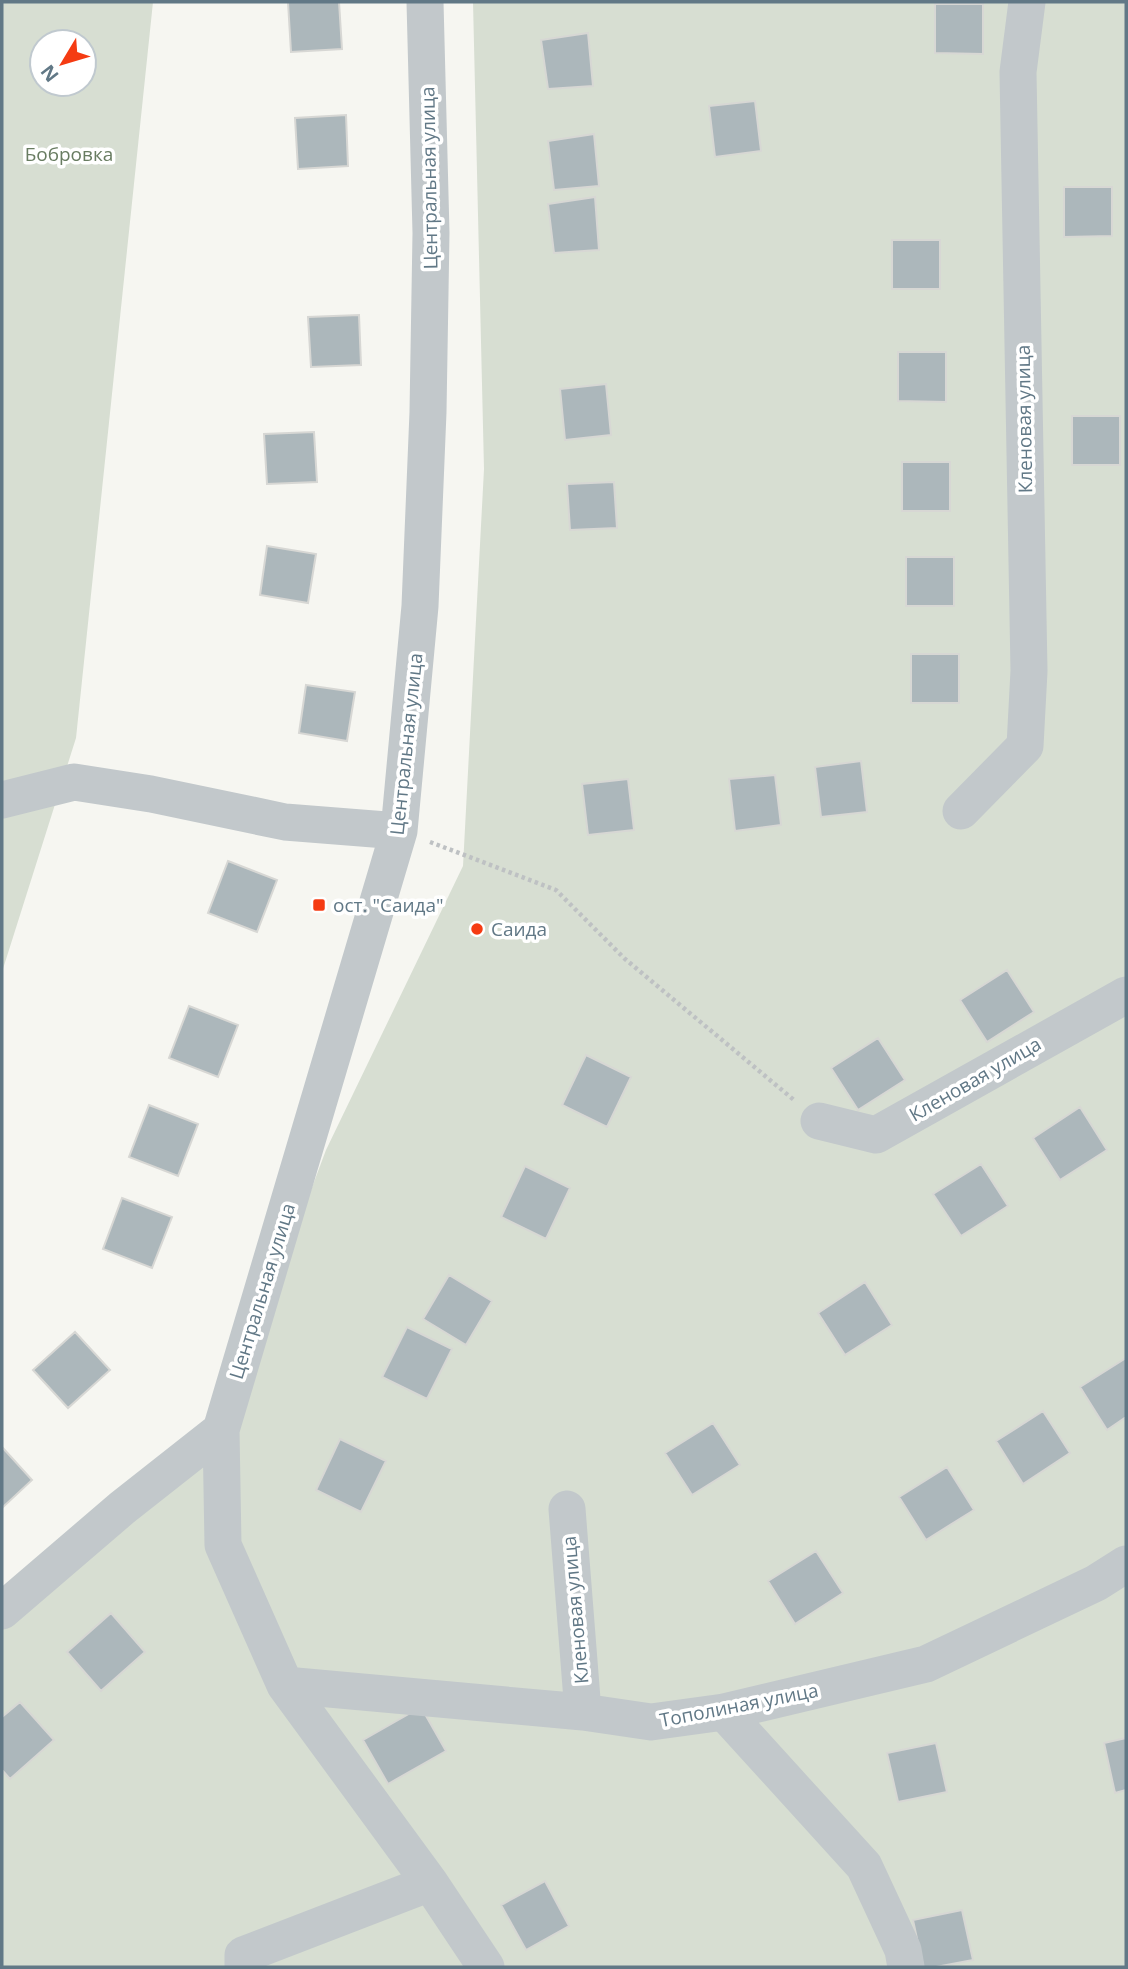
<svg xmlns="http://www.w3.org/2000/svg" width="1128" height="1969" viewBox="0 0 1128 1969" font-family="'Open Sans',sans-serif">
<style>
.green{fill:#d7ded2;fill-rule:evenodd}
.building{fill:#acb7bb;stroke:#d7d7d4;stroke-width:2}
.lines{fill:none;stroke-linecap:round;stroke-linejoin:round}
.path{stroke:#bec1c3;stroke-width:4.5;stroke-dasharray:3.5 3.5;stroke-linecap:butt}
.minor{stroke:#c2c8cb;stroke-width:37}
.poi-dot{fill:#f53b12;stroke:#fff;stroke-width:2.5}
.labels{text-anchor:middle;stroke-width:7;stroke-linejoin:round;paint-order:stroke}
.park-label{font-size:19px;fill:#687c61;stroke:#fff}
.street-label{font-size:19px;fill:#617886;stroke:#fff}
.poi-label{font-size:19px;fill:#617886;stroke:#fff;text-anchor:start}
</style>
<rect width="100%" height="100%" fill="#f6f6f1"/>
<!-- green -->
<path class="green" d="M2 2H153L76 738 2 972ZM42 42H84V84H42Z
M473 2H1126V1967H2V1611L221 1430 326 1150 463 866 484 469Z"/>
<!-- building -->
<path class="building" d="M288 2H339L342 49 291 52Z
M935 4H983V54L935 53Z
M588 33 593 86 548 89 541 40Z
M755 101 761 151 715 157 709 106Z
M346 115 348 166 298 169 295 118Z
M594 134 599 186 554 190 548 141Z
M1064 187H1112V236L1064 237Z
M595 197 599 250 554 253 548 204Z
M892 240H940V289H892Z
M359 315 361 365 311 367 308 317Z
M898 352H946V402L898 401Z
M606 384 611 435 565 440 560 389Z
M1072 416H1120V465H1072Z
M314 432 317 482 267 484 264 434Z
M902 462H950V511H902Z
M614 482 617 528 570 530 567 484Z
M267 546 316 554 308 603 260 595Z
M906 557H954V606H906Z
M911 654H959V703H911Z
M306 685 355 692 347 741 299 733Z
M861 761 867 812 821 817 815 767Z
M775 775 781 825 735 831 729 779Z
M628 779 634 830 588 835 582 784Z
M228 861 277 880 257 932 208 913Z
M1007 970 1034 1012 987 1042 960 1000Z
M189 1006 238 1025 218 1077 169 1058Z
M878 1038 905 1080 858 1110 831 1068Z
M586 1055 631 1077 607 1127 562 1105Z
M149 1105 198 1124 178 1176 129 1157Z
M1080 1107 1107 1150 1060 1180 1033 1138Z
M981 1164 1008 1206 961 1236 933 1194Z
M525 1166 570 1188 546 1239 501 1217Z
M122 1198 172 1217 152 1268 103 1249Z
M449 1275 492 1301 466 1345 423 1319Z
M865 1282 892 1325 845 1355 818 1313Z
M407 1327 452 1349 427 1399 382 1377Z
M75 1332 110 1370 68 1408 33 1370Z
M1126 1358V1417L1107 1430 1080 1387Z
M1043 1411 1070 1453 1023 1484 996 1441Z
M713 1423 740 1465 692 1495 665 1453Z
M340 1439 386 1461 361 1512 316 1490Z
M2 1447 32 1480 2 1508Z
M947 1467 974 1510 926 1540 899 1497Z
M816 1551 843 1593 795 1624 768 1581Z
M111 1613 145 1652 101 1691 67 1652Z
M20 1702 54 1740 10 1779 2 1770V1717Z
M421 1707 446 1751 388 1784 363 1740Z
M1126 1738V1790L1115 1793 1104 1743Z
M936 1743 947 1792 898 1802 887 1753Z
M545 1881 569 1926 526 1950 501 1905Z
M962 1910 973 1960 936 1967H923L913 1920Z"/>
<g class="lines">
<!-- path -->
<path class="path" d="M430 842 556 890 625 959 794 1100"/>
<!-- minor -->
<path class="minor" d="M2 800 74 782 151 794 285 822 399 831
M961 811 1025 746 1029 671 1018 72 1027 2
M819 1121 876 1135 1126 995
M221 1430 223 1545 285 1685 430 1883 486 1967
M567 1509 583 1712
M2 1611 122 1508 221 1430 399 831 420 606 428 412 431 233 425 2
M285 1685 583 1712 651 1722 724 1712 926 1664 1096 1583 1126 1564
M724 1712 864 1866 903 1950 906 1967
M243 1967V1955L430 1883"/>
</g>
<!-- markers -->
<g class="poi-dot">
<rect x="312" y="898" width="14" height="14" rx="3.5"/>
<circle cx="477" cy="929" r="7"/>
</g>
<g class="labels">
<!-- park labels -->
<g class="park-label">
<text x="69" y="161">Бобровка</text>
</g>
<!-- street labels -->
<g class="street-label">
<text transform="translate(429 178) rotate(-91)" y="7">Центральная улица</text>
<text transform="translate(1024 419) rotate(-91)" y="7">Кленовая улица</text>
<text transform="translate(406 744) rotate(-84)" y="7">Центральная улица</text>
<text transform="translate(975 1079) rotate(-30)" y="7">Кленовая улица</text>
<text transform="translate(262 1291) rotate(-73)" y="7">Центральная улица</text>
<text transform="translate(575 1610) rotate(-95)" y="7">Кленовая улица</text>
<text transform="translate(739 1705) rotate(-11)" y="7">Тополиная улица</text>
</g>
<!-- poi labels -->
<g class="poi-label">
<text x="333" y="912">ост. "Саида"</text>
<text x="491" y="936">Саида</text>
</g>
</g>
<!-- border -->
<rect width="1128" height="1969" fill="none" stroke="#617886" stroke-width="7"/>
<!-- north arrow -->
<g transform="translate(63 63) rotate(232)"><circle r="33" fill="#ffffff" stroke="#c0c9cf" stroke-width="2"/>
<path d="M0-5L12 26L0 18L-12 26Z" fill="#f53b12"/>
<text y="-10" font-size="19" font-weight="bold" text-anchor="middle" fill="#617886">N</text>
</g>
</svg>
